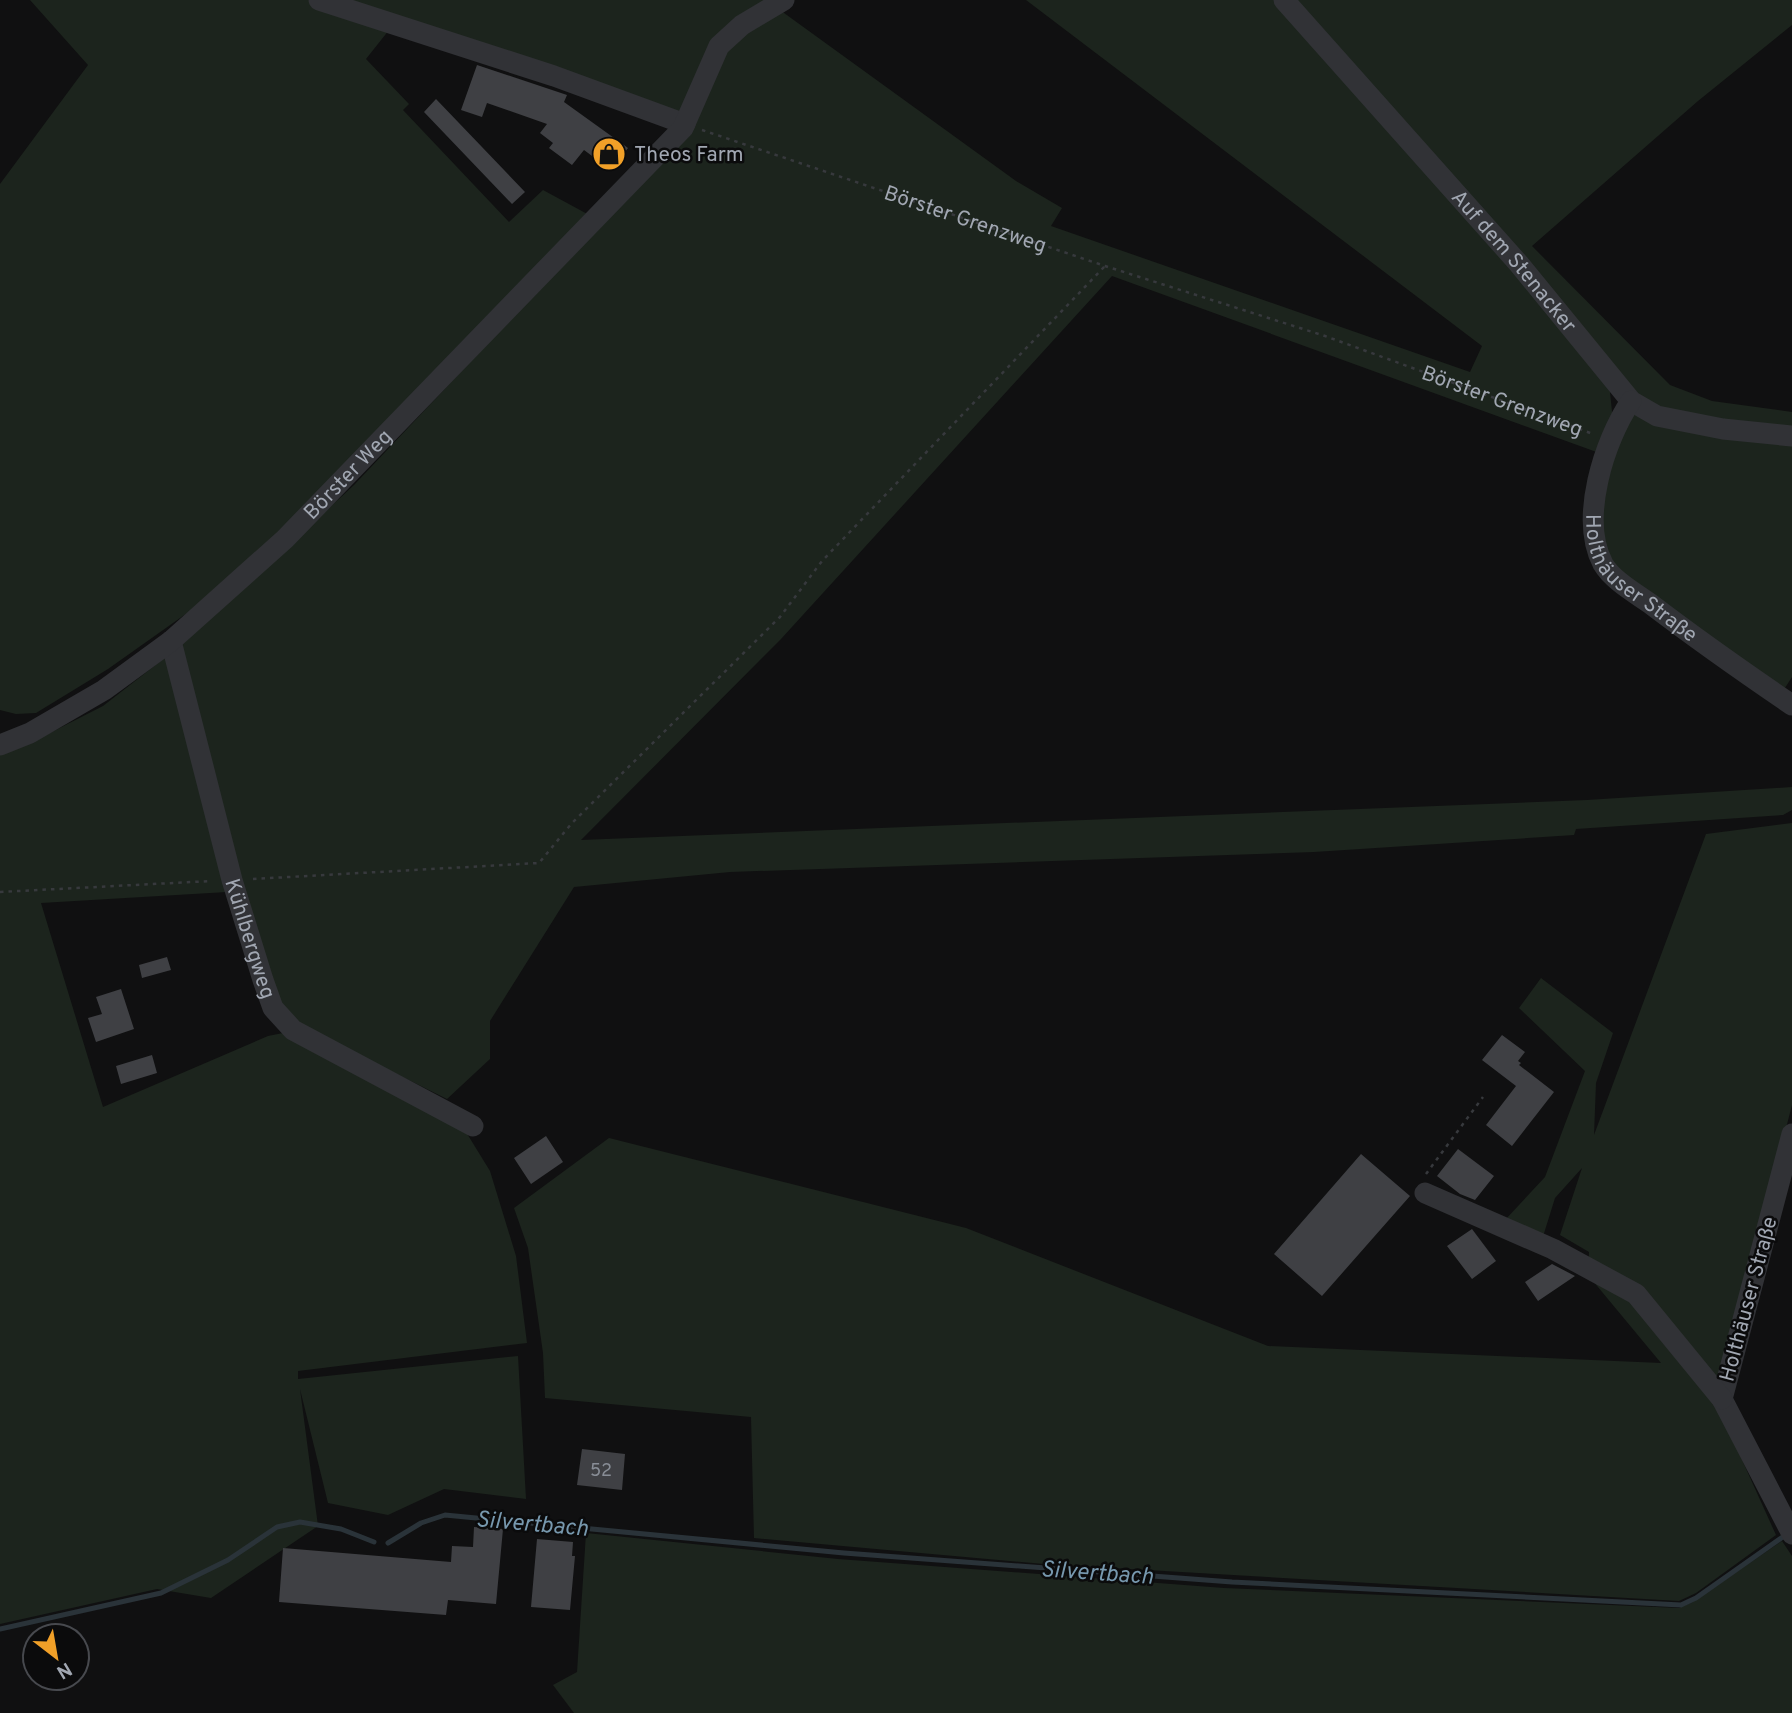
<svg xmlns="http://www.w3.org/2000/svg" width="1792" height="1713" viewBox="0 0 1792 1713" font-family="Overpass,sans-serif">
<style>
.green{fill:#1c241d}
.lines{fill:none;stroke-linecap:round;stroke-linejoin:round}
.stream{stroke:#2a3339;stroke-width:5}
.building{fill:#3f4044}
.path{stroke:#37393d;stroke-width:2.5;stroke-dasharray:3.5 5;stroke-linecap:butt}
.minor{stroke:#313236;stroke-width:21}
.labels{text-anchor:middle;stroke-width:5;stroke-linejoin:round;paint-order:stroke}
.number-label{font-size:18px;fill:#888d96}
.poi-label{font-size:21px;fill:#a1a7b2;stroke:#0b0b0c;text-anchor:start}
.street-label{font-size:21px;fill:#a1a7b2;stroke:#0b0b0c}
.water-label{font-size:23px;font-style:italic;fill:#7798ae;stroke:#0b0b0c}
</style>
<rect width="100%" height="100%" fill="#101011"/>
<!-- green -->
<path class="green" d="M30 0H308L393 25 366 59 409 104 403 110 509 222 543 190 591 216 321 495 197 606 108 669 36 713 16 714 0 710V184L88 65Z
M335 0H780L773 5 1016 181 1062 208 1051 226 1470 372 1482 346 1026 0H1274L1608 373 1613 421 1602 454 1112 276 781 639 581 840 1587 800 1792 787V810L1783 815 1576 829 1574 835 1314 852 730 872 574 887 490 1021V1059L447 1099 298 1025 278 1003 227 892 41 903 103 1107 268 1036 288 1032 466 1132 490 1171 516 1256 527 1343 298 1371V1379L518 1356 526 1499 444 1489 388 1515 328 1503 300 1389 318 1526 211 1598 157 1589 0 1624V754L36 740 103 706 180 646 354 485 683 137 687 124Z
M1288 0H1792V25L1698 101 1532 246 1670 385 1712 401 1792 412V677L1781 694 1607 562 1598 528 1614 438 1635 399Z
M1792 823V1105L1719 1387V1409L1776 1535 1696 1593 1679 1601 1044 1564 754 1538 751 1417 545 1398 543 1353 528 1248 514 1208 609 1138 966 1228 1268 1346 1661 1363 1588 1275 1589 1252 1560 1235 1582 1168 1555 1198 1541 1243 1505 1220 1545 1177 1585 1071 1519 1008 1541 978 1613 1033 1596 1083 1594 1135 1706 834Z
M586 1533 838 1559 1224 1588 1679 1608 1693 1602 1782 1541 1792 1556V1713H574L553 1685 577 1672Z"/>
<g class="lines">
<!-- stream -->
<path class="stream" d="M388 1543 421 1523 445 1515 844 1553 1232 1582 1681 1605 1696 1598 1787 1534
M0 1629 161 1593 228 1560 277 1527 300 1522 341 1529 374 1542"/>
</g>
<!-- building -->
<path class="building" d="M477 65 567 95 564 102 628 148 611 170 584 150 572 165 549 148 553 143 540 133 547 124 487 103 482 117 461 110Z
M436 99 525 192 512 204 424 112Z
M167 957 171 970 142 978 139 965Z
M121 989 134 1029 96 1042 88 1018 102 1014 96 997Z
M1502 1035 1525 1052 1518 1061 1521 1063 1519 1065 1554 1092 1512 1146 1486 1125 1516 1086 1482 1060Z
M152 1055 157 1073 121 1084 116 1066Z
M546 1136 563 1162 531 1184 514 1158Z
M1458 1149 1494 1176 1475 1200 1460 1194 1437 1176Z
M1361 1154 1410 1196 1322 1296 1274 1254Z
M1472 1229 1496 1261 1472 1279 1447 1246Z
M1552 1264 1575 1276 1538 1301 1525 1282Z
M582 1449 625 1454 622 1490 577 1485Z
M474 1527 503 1529 496 1604 448 1600 446 1615 279 1602 283 1548 451 1562 452 1546 473 1547Z
M537 1539 573 1542 572 1556H575L570 1610 531 1607Z"/>
<g class="lines">
<!-- path -->
<g class="path">
<path id="s1" d="M702 130 1105 266 1325 336 1593 434"/>
<path d="M253 879 539 863 572 823 780 617 822 561 1105 266"/>
<path d="M0 892 211 881"/>
<path d="M1426 1174 1483 1097"/>
</g>
<!-- minor -->
<g class="minor">
<path d="M319 0 554 76 685 124"/>
<path id="s2" d="M1284 0 1519 264 1631 401 1657 416 1723 429 1792 436"/>
<path id="s3" d="M1631 401C1604 441 1579 519 1603 564 1613 581 1637 594 1652 605 1698 640 1745 673 1792 705"/>
<path id="s4" d="M171 641 232 880 263 980 273 1008 293 1030 473 1126"/>
<path id="s5" d="M0 745 30 733 104 690 171 641 285 539 683 128 719 46 742 25 784 0"/>
<path d="M1792 1134 1722 1399 1792 1534"/>
<path d="M1425 1193 1553 1249 1636 1294 1722 1399"/>
</g>
</g>
<!-- icons -->
<defs>
<symbol id="shop-disc" viewBox="-11 -11 22 22"><circle r="9.5" fill="#f1a028" stroke="#0b0b0c"/><path d="M-5-2.5h2.3a2.7 3.5 0 0 1 5.4 0H5L5.5 6h-11ZM-1.5-2.5h3a1.5 2.3 0 0 0-3 0Z" fill="#111"/></symbol>
</defs>
<g fill-rule="evenodd">
<use href="#shop-disc" x="590" y="135" width="38" height="38"/>
</g>
<g class="labels">
<!-- number labels -->
<g class="number-label">
<text x="601" y="1476">52</text>
</g>
<!-- poi labels -->
<g class="poi-label">
<text x="634" y="161">Theos Farm</text>
</g>
<!-- street labels -->
<g class="street-label">
<text dy="7" stroke="none"><textPath href="#s1" startOffset="278">Börster Grenzweg</textPath></text>
<text dy="7" stroke="none"><textPath href="#s2" startOffset="348">Auf dem Stenacker</textPath></text>
<text dy="7" stroke="none"><textPath href="#s1" startOffset="845">Börster Grenzweg</textPath></text>
<text dy="7" stroke="none"><textPath href="#s5" startOffset="444">Börster Weg</textPath></text>
<text dy="7" stroke="none"><textPath href="#s3" startOffset="205">Holthäuser Straße</textPath></text>
<text dy="7" stroke="none"><textPath href="#s4" startOffset="308">Kühlbergweg</textPath></text>
<text transform="translate(1748 1299) rotate(-75)" y="7">Holthäuser Straße</text>
</g>
<!-- water labels -->
<g class="water-label">
<text transform="translate(532 1523) rotate(5)" y="8">Silvertbach</text>
<text transform="translate(1097 1572) rotate(4)" y="8">Silvertbach</text>
</g>
</g>
<!-- north arrow -->
<g transform="translate(56 1657) rotate(149)"><circle r="33" fill="#0b0b0c" stroke="#47494e" stroke-width="2"/>
<path d="M0-5L12 26L0 18L-12 26Z" fill="#f1a028"/>
<text y="-10" font-size="19" font-weight="bold" text-anchor="middle" fill="#a1a7b2">N</text>
</g>
</svg>
